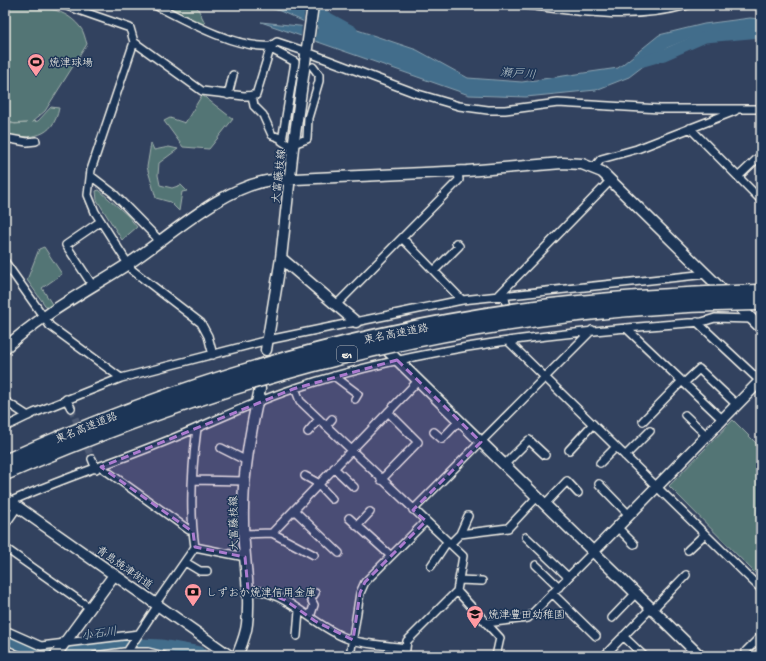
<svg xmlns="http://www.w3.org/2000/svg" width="766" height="661" viewBox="0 0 766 661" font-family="'Gochi Hand','Klee One',sans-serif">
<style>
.green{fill:#527474;stroke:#a3b2ae}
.water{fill:#436d8b;stroke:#8aa2b0}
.pier{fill:#32425f}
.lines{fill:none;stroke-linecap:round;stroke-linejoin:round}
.river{stroke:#436d8b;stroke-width:11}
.street-tunnel{stroke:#4f5c74;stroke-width:7;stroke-dasharray:7 3.5;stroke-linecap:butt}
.secondary-tunnel{stroke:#4f5c74;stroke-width:10;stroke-dasharray:10 5;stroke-linecap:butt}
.street-casing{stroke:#f4f1e8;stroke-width:10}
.secondary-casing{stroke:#f4f1e8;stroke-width:13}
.street{stroke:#1d3557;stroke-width:7}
.secondary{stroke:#1d3557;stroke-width:10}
.highway-bridge-casing{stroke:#f4f1e8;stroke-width:17;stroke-linecap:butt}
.highway-bridge{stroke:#1d3557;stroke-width:14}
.marked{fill:#ab7bcf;fill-opacity:0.2;stroke:#ab7bcf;stroke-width:3;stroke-dasharray:8 5;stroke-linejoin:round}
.labels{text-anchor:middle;stroke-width:3;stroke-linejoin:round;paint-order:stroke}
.shield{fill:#1d3557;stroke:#b4b9bc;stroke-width:1}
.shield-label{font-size:10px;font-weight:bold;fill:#f4f1e8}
.poi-label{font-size:11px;fill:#f4f1e8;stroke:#1d3557;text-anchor:start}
.street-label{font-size:11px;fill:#f4f1e8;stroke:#1d3557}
.water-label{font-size:12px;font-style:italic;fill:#b6c3c7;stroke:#1d3557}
</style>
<rect width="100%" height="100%" fill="#32425f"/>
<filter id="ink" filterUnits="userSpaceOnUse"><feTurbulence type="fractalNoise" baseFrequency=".025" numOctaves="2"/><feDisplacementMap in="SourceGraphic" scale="8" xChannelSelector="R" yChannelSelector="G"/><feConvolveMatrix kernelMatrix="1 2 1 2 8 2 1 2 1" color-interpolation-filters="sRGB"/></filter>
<g filter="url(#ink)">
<!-- green -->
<path class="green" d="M5 5C31 5 63 5 80 27 84 31 85 39 87 44L45 111 32 122 38 121 51 107 59 108C53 139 31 138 5 136V124L27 123 15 124 5 120Z
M160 5H193L197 7 205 23 202 25Z
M202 95 233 119 209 149 183 147 164 121 170 118 185 123Z
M151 143 154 150 169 147 178 149 159 163 158 175 160 185 172 188 181 185 187 191 182 192 179 211 170 202 156 198 147 167Z
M99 190 128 216 137 227 122 240 97 200 96 191Z
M44 247 62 274 42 288 53 306 47 308 27 280 39 249Z
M733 420 761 448V579L669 486Z"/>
<!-- water -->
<path class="water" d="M261 5H283L417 50 468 78 522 82 618 68 659 35 704 24 750 18 761 19V33L699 35 667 48 629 77 596 90 526 97 469 95 261 22 318 28 280 11Z"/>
<!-- pier -->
<path class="pier" d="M305 10 319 15 315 42 301 37 302 24 307 25 303 23Z"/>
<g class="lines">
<!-- river -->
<path class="river" d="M305 5 352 31
M640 62 664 55 705 37 761 32
M5 637 32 651 46 654 122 643 161 645 200 652"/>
<!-- street-tunnel -->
<path class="street-tunnel" d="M71 408 92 459"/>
<!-- secondary-tunnel -->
<path class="secondary-tunnel" d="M356 322 377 341"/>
<defs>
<path id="street" d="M64 5 130 28 134 42 91 170 88 195 95 212 132 270 201 323 208 336 213 355
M526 5C581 12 634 20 688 5
M594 5 618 7 644 5
M134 42 202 91 244 96 256 95 271 46C236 49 186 21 155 5
M228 95 233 75
M252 95 254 106 263 115 272 135 283 139
M690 128 761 200
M5 138 27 142 36 141
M293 144 307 139 308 118 319 81V75L313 67
M293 148 282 141 295 62 273 50 271 46 277 42 307 52 418 94 459 106 488 110H505L558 103 660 109H761
M594 168 601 159 637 149 735 111
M91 176 113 193 160 241
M738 177 761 155
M402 238 459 180 458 172
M5 262 50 326 121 378
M434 271 459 246 456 243
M93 286 66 245 101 221
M504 294 506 303
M499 295 611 180
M337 304 402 238 462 300
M697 322 760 381
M626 328 723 420
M508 341 761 589
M334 376 358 394 355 399
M684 383 699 369 737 405
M295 388 300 401 463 556 457 591 500 638 496 656
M66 399 71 408
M5 401 28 416
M685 415 707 436
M643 421 682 381
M326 426 332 419
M5 427 34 413 121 378 268 340 462 300 707 274
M197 428C192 467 189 509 195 547L245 557
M308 432 319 419
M434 432 442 439 459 421
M221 448 247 461
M569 450 593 424
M625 456 650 431
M92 459 96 469
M600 463 616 447
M504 465 529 440 545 455
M101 467 189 530H192
M334 468 354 487
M305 476 316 482 332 499
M193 480 245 481
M381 480 418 442 388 412
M599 484 629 515
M5 504C52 482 103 466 151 447 199 429 244 405 293 389 424 345 564 332 702 322L715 318 752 319
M545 504 567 481 578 493
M413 510 592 330
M295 511 339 553
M349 518 391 556
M5 525 18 506
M357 526 370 512
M617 527 634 544
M272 533 314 555
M243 534 272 533 418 381
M460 534 508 528 537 497
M526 537 568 577
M450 544 460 534 468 516
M8 550 90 608
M688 550 705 534
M185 562 200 571H207
M536 565 559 587
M431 566 447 542
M459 580 482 581
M248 590C285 589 313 626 346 638 363 645 388 645 406 648
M552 593 596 636
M156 603 195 547
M652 610 686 575
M310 617 314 605 311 599 315 593
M612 618 636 593
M486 623 528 618 593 552
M5 630 41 646 139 634
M297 636 299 611
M623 636 644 656
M5 649 20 656
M746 651 761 636
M127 652H148L164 656
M95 656 124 652
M121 656 124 652H127L158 605
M350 656 360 593 365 582 426 521
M405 656 407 641 457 591
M604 656 651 608"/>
<path id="secondary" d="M281 258 356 322
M5 348C42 314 86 291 128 264 169 237 224 185 273 180L467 171 562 163 582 164 602 172 761 328
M266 350 281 258 293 148 313 5
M389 352 700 656
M5 498 230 656
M593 552 761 380
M55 656 114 575
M237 656C241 646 246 635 247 624 251 590 243 556 243 521 242 477 250 432 260 389"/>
</defs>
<!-- street casing -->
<use href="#street" class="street-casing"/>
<!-- secondary casing -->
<use href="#secondary" class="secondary-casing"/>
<!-- street -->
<use href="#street" class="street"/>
<!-- secondary -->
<use href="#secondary" class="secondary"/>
<defs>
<path id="highway-bridge" d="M5 462C169 388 341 335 520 310 598 299 678 295 757 292
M5 473C249 367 490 306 757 303"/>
</defs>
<!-- highway-bridge casing -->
<use href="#highway-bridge" class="highway-bridge-casing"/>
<!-- highway-bridge -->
<use href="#highway-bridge" class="highway-bridge"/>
</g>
</g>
<!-- marked area -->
<path class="marked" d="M397 360 481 442 413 510 426 521 365 582 360 593 353 640 315 621 285 600 259 590H248L245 557 195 547 193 532 101 467 293 389Z"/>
<!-- icons -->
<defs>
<symbol id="stadium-pin" viewBox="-11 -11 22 30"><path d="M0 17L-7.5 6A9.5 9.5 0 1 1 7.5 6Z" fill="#ff9aa2" stroke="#1d3557"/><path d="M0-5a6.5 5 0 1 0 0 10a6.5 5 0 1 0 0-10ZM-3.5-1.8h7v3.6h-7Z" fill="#111"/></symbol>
<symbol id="bank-pin" viewBox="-11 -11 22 30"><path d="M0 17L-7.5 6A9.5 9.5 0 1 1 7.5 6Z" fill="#ff9aa2" stroke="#1d3557"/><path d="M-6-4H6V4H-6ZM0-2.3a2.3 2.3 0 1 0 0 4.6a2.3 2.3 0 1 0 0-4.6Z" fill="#111"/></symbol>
<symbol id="school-pin" viewBox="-11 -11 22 30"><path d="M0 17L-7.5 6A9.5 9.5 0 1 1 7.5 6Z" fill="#ff9aa2" stroke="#1d3557"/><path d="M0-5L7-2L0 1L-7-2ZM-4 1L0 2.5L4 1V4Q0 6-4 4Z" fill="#111"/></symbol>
</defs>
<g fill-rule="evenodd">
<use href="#stadium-pin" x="26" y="52" width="20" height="27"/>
<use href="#bank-pin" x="183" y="582" width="20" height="27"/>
<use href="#school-pin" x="465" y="604" width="20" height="27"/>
</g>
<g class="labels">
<!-- shield labels -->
<rect class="shield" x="337" y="346" width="20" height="16" rx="3"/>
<g class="shield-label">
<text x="347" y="358">E1</text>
</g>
<!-- poi labels -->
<g class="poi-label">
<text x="49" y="66">焼津球場</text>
<text x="206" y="596">しずおか焼津信用金庫</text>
<text x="488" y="618">焼津豊田幼稚園</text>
</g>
<!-- street labels -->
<g class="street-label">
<text transform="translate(278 176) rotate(-84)" y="4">大富藤枝線</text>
<text transform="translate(396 333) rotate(-11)" y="4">東名高速道路</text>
<text transform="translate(86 427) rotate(-22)" y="4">東名高速道路</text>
<text transform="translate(233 523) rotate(-91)" y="4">大富藤枝線</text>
<text transform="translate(125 567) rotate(35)" y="4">青島焼津街道</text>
</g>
<!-- water labels -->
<g class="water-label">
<text transform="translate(518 73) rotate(5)" y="4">瀬戸川</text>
<text transform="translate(99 633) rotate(-8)" y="4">小石川</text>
</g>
</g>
<!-- margin -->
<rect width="766" height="661" fill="none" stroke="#1d3557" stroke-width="20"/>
<rect x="10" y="10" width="746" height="641" fill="none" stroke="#f4f1e8" stroke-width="1.5" filter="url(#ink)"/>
</svg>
